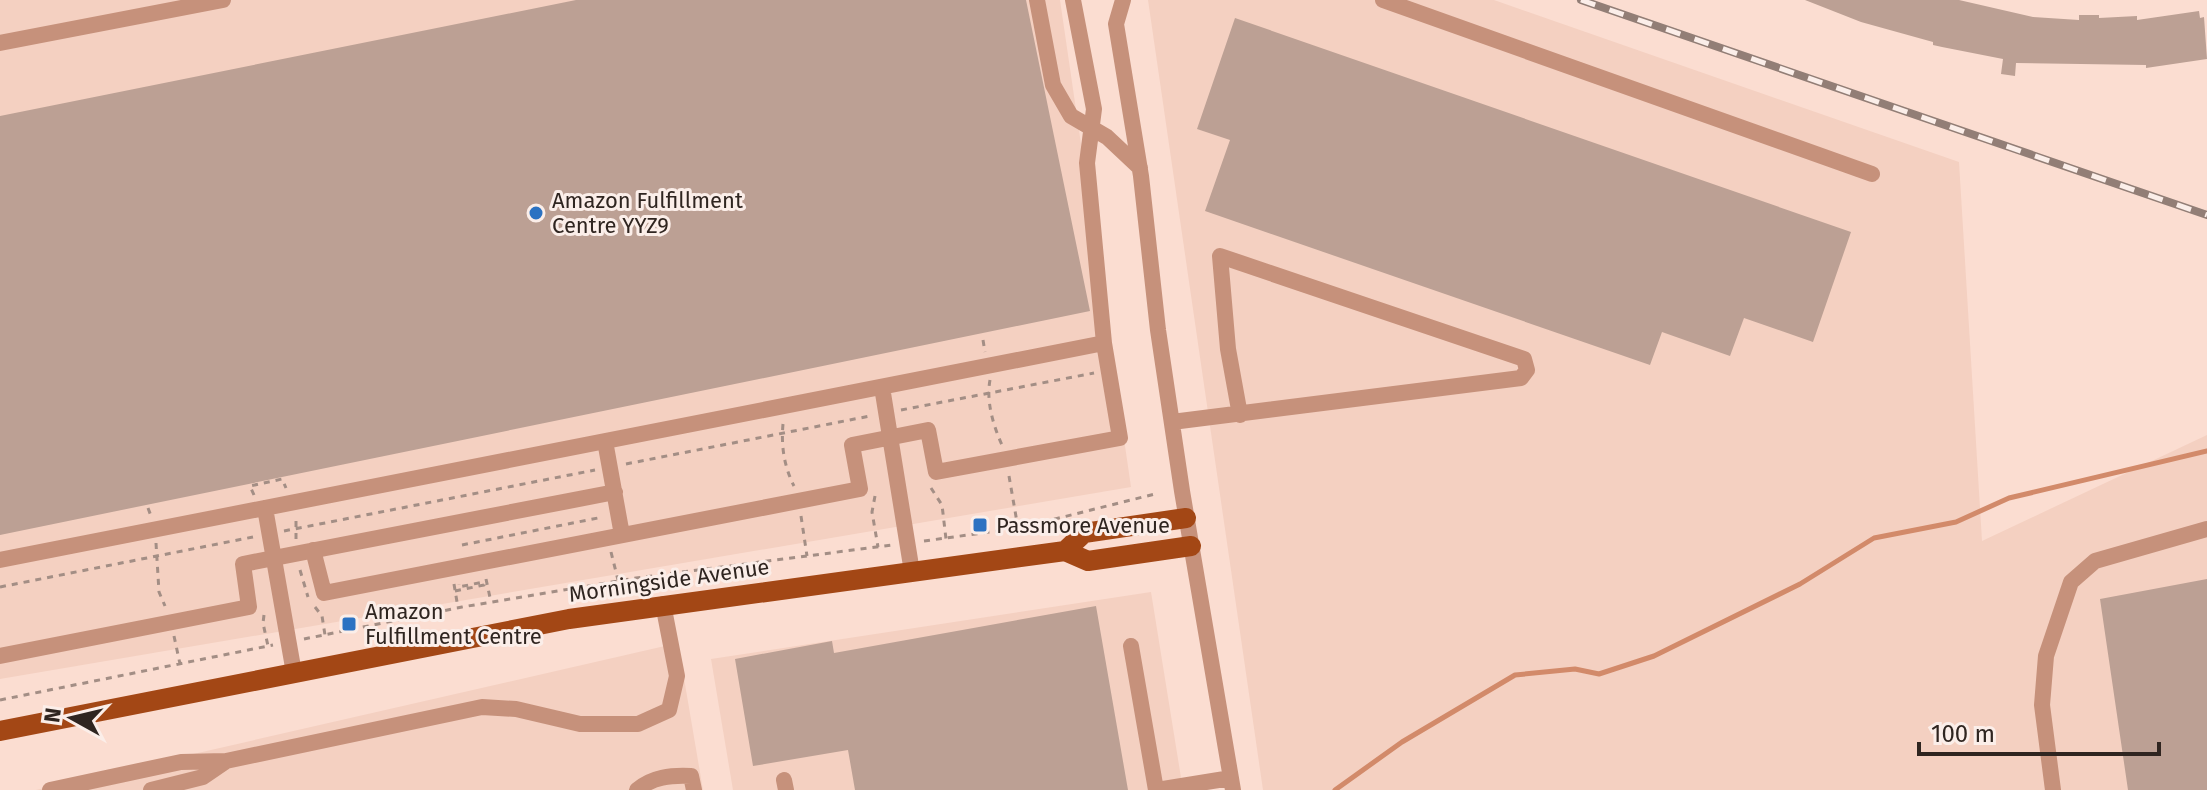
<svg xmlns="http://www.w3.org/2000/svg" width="2207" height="790" viewBox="0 0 2207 790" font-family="'Fira Sans',sans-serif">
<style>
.built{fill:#f4d0c1}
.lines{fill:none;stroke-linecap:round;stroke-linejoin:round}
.stream{stroke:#d28a6a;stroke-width:5}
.building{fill:#bca094}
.path{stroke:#a38e85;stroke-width:3;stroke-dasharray:6 6;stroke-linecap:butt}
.minor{stroke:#c6917b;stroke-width:16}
.major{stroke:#a34715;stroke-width:20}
.rail-casing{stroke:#927e76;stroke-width:8}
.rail{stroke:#fbeee9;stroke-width:5;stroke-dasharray:15;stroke-linecap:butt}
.poi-dot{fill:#2b72c2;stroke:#fbeee9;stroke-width:3}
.labels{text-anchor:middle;stroke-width:6;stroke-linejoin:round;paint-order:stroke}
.poi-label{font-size:22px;fill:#2f2520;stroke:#fbeee9;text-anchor:start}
.street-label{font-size:22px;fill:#2f2520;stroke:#fbeee9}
</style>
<rect width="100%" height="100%" fill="#fbddd1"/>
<!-- built -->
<path class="built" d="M0 0H1060L1131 487 0 679Z
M1148 0H1494L1959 162 1982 541 2207 435V790H1263Z
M1151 592 1183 790H733L711 659Z
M678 643 703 790H36Z"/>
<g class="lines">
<!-- stream -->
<path class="stream" d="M1335 790 1402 742 1515 675 1575 669 1599 674 1654 656 1800 584 1874 538 1956 522 2009 498 2207 451"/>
</g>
<!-- building -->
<path class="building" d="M576 0H1026L1090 311 0 535V116Z
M1805 0H1959L2033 17 2079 20V15H2099V18L2137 16V20L2199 11 2200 18 2204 17 2207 59 2146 68V65L2016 63 2015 76 2001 74 2003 59 1942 47 1933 45V42L1861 22Z
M1235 18 1851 232 1813 342 1744 318 1730 356 1662 332 1650 365 1205 211 1230 140 1197 129Z
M2207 579V790H2128L2100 599Z
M1096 606 1128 790H855L848 750 753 766 735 659 832 641 834 653Z"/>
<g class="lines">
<!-- path -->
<path class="path" d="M983 340 985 352
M990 380C986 401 993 425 1002 445
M901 410 1094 373
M783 424C781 446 784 466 794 486
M626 464 870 416
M1009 476 1018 528
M931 488 942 505 946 539
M254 495 250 486 282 479 286 488
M875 496 872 512 878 547
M148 508 151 516
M801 516 807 556
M284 531 595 470
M296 539V519
M924 541 1019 528 1155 494
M156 543 159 592 165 606
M462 545 603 517
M611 552 618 580
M300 570 308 597
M486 579 491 602
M454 584 458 608
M0 587 253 537
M455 591 484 585 483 582 459 587V584
M315 607 322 616 325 635
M264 615 263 623 268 646
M174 636 180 664
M304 639 462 607 636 578 892 545
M0 700 273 645"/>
<!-- minor -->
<path class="minor" d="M1037 0 1053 85 1071 116 1107 137 1140 168
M1123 0 1116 24 1141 176 1158 330 1182 491 1233 790
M1383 0 1872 174
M0 43 223 0
M882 387 912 572
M1172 422 1521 378 1527 370 1524 359 1220 256 1228 349 1240 415
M605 441 622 535
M265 508 294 673
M313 550 324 593 860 489 852 445 928 430 936 472 1120 438 1104 343 1087 163 1094 109 1073 0
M0 560 1104 343
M1131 646 1156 790
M0 656 249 607 243 564 615 492
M784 780 786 790
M50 790 181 762 226 761 482 707 516 709 580 724H638L669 710 677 676 663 604
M151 790 203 777 225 762
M637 790C652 777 671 775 691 776L694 790
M1157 790 1231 778
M2053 790 2042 705 2046 656 2071 582 2095 561 2207 529"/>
<!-- major -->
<path class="major" d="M1065 551 1084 533 1186 518
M0 731 569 619 1065 551 1088 561 1191 546"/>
<defs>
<path id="rail" d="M1581 0 2207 215"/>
</defs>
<!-- rail casing -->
<use href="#rail" class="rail-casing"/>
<!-- rail -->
<use href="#rail" class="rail"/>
</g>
<!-- markers -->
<g class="poi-dot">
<circle cx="536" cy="213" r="8"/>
<rect x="972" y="517" width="16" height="16" rx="4"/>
<rect x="341" y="616" width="16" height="16" rx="4"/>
</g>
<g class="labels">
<!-- poi labels -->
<g class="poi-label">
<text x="552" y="208">Amazon Fulfillment<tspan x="552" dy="25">Centre YYZ9</tspan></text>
<text x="996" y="533">Passmore Avenue</text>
<text x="365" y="619">Amazon<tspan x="365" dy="25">Fulfillment Centre</tspan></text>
</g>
<!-- street labels -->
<g class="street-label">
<text transform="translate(669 580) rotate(-8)" y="8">Morningside Avenue</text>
</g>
</g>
<!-- north arrow -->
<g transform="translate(72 718) rotate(278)" stroke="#fbeee9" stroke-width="6" paint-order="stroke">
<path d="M0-6L14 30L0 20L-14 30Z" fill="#2f2520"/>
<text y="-12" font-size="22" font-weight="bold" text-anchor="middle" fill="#2f2520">N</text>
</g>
<!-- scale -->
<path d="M1919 742v12h240v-12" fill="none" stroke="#2f2520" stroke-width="4"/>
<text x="1931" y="742" font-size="24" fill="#2f2520" stroke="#fbeee9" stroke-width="6" paint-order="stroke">100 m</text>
</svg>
